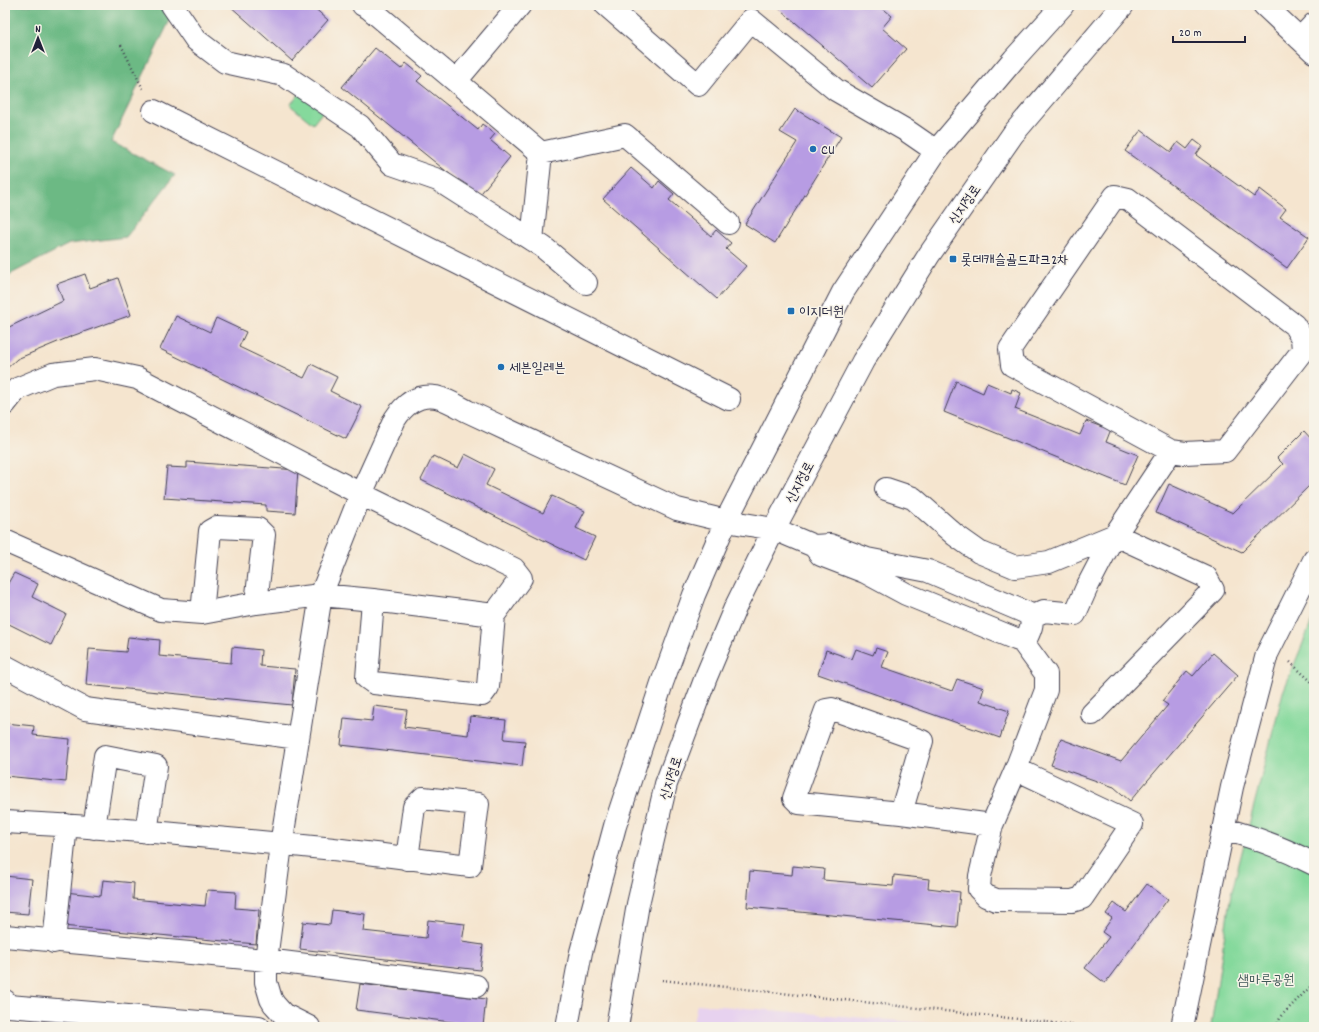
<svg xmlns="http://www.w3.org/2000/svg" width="1319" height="1032" viewBox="0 0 1319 1032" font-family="Dekko,'Poor Story',sans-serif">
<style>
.built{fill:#e7d2ef}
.green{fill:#85d99c;stroke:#547e6c}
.forest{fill:#6cb984;stroke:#476e60}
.building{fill:#b79ce3}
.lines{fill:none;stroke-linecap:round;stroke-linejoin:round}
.minor-casing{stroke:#423f51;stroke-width:24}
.path{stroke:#423f51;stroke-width:2.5;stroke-dasharray:1 3;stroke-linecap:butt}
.minor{stroke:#fff;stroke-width:22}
.poi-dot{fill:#1f6fb2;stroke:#f7f3e8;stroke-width:1.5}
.labels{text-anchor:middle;stroke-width:3;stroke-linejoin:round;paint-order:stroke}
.poi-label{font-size:14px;fill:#22223b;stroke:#f7f3e8;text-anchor:start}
.street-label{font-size:14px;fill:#22223b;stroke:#f7f3e8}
.park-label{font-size:14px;fill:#405958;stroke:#f7f3e8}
</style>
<rect width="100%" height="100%" fill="#f7f3e8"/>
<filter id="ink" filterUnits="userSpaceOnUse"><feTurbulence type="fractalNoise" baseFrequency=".025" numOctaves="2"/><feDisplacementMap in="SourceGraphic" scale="8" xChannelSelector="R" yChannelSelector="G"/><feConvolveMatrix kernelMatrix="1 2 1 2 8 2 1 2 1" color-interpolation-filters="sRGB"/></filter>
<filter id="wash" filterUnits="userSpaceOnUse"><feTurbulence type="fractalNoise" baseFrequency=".012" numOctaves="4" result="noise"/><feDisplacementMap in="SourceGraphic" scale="16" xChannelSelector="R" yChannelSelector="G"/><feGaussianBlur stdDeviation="0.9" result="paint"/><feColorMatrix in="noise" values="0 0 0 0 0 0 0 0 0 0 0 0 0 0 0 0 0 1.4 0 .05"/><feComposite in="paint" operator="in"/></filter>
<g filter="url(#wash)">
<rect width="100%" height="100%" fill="#f5e5cf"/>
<!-- built -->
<path class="built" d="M697 1004 974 1027H692Z"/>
<!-- green -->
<path class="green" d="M301 92 324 110 313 124 290 105Z
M1314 616V1027H1211L1230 899 1283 692Z"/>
<!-- forest -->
<path class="forest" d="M5 5H164L170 20 111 142 175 175 126 237 69 244 5 277Z"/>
<g id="blocks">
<!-- building -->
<path class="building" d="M229 5H311L328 20 292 61Z
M775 5H879L892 16 882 28 906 49 872 88Z
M375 48 401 69 406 63 422 76 417 81 478 130 482 124 495 134 490 140 510 157 478 197 342 87Z
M795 109 841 137 775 243 745 224 797 142 780 132Z
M1141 130 1171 152 1178 142 1187 149 1194 140 1202 146 1196 155 1254 197 1260 189 1286 209 1280 217 1309 237 1287 268 1125 151Z
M631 168 654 188 659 181 674 194 669 200 711 236 716 230 731 243 726 249 746 266 717 299 603 199Z
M85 274 90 288 118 278 131 315 72 336 17 359 5 370V329L63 301 57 284Z
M176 316 210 332 216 318 246 332 239 347 304 378 311 364 337 377 330 391 362 407 346 439 160 349Z
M956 381 983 393 987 383 1011 393 1012 389 1021 393 1015 409 1080 435 1086 421 1102 427 1104 421 1113 424 1106 442 1138 455 1125 485 944 412Z
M1304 431 1313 441 1314 440V481L1242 552 1156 513 1169 484 1233 513 1283 464 1277 458Z
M465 454 494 469 486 485 543 513 552 496 585 511 576 528 595 537 584 560 421 480 433 456 458 468Z
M187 462 298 470 295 513 266 511V505L164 498 167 467 187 468Z
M14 573 38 584 32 597 66 614 51 645 5 622V584L7 585Z
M128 637 160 640 159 656 231 663 232 647 261 650 260 666 295 669 292 705 86 685 89 649 126 652Z
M876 648 888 652 882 667 952 691 957 679 984 688 980 701 1009 711 1000 738 818 674 826 650 852 659 856 649 873 655Z
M1213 653 1238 675 1130 801 1114 787 1051 765 1061 739 1121 761 1168 705 1162 701 1187 671 1193 676Z
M374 706 407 710 404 727 468 735 470 716 506 720 504 739 525 741 522 766 341 745 344 718 372 721Z
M5 723 34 726 33 735 70 739 66 782 5 776Z
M793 866 824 869 823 880 893 886 894 875 929 879 928 888 960 892 957 927 747 907 750 871 792 875Z
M5 876 32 879 28 914 5 912Z
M103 880 134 883 133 899 205 906 207 890 236 892 235 908 259 910 256 944 62 926 65 892 101 896Z
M1147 884 1168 899 1105 983 1085 968 1109 937 1102 932 1112 918 1106 914 1114 903 1126 912Z
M332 910 365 914 363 931 426 938 428 920 465 924 462 942 483 945 480 970 300 949 303 922 330 925Z
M360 984 486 999 483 1026 356 1010Z"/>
</g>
</g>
<g filter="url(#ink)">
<use href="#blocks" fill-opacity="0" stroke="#423f51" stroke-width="1"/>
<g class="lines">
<defs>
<path id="minor" d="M172 5 196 40 225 62 284 75 360 126 392 164 438 180 543 247 586 283
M363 5 369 8 541 153 625 135 728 223
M606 5 698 85 751 20 836 90 907 131 936 151
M1264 5 1314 52
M1300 39 1314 24
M456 81 520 5
M154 111 729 399
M1115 196 1128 199 1294 325 1302 338 1303 350 1225 451 1185 453 1171 451 1012 365 1010 349Z
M532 240 541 153
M5 404 17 389 53 374 95 369 137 378 361 494 514 569 521 578 494 615 488 687 482 695 374 683 367 678 373 600 494 615
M886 489 913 498 955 535 979 552 1015 567 1049 562 1115 535 1206 577 1213 590 1092 714
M5 541 161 610 202 613 256 603 264 535 258 529 217 527 210 531 202 613
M256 603 321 595 373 600
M1031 617 1044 611 1075 614 1087 587 1111 541 1171 451
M5 666 85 709 298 738
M1016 769 1132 824 1082 898 1072 901 996 900 986 896 979 889 980 876 992 825 1016 769 1046 690V674L1022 641
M901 813 922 741 832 709 826 710 794 798 799 803 901 813 992 825
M5 822C108 827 211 837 313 847 366 852 418 860 470 866L478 804 423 798 414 807 407 859
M94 828 105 756 156 766 146 832
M1223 829C1255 837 1285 849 1314 864
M5 936 266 960 476 986
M54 942 66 825
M5 1001 9 1006 259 1027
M309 1027 283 1014 274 1004 271 999 266 982V960L281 845 321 595 361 494 395 419C404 405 417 394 436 397 446 399 458 406 467 411L677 509 726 521 774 529 814 546 821 555 865 572 906 594 1016 639 1022 641 1026 639C1031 629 1035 621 1027 613L928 571 867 559 830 545 814 546
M567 1027 581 952 615 826 662 683 694 595 726 521 843 292 936 151 1014 59 1063 5
M617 1027 638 904 666 784 706 677 735 608 774 529 863 361 929 255 1013 134 1123 5
M1182 1027 1232 787 1267 654 1314 560"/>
</defs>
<!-- minor casing -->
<use href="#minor" class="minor-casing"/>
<!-- path -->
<path class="path" d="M121 45 144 91
M1290 662 1314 684
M662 980 1091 1027
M1276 1027 1281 1016 1314 983"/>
<!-- minor -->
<use href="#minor" class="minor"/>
</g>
</g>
<!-- markers -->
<g class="poi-dot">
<circle cx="813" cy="149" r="4"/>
<rect x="949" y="255" width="8" height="8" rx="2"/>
<rect x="787" y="307" width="8" height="8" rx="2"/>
<circle cx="501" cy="367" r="4"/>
</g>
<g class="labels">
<!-- poi labels -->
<g class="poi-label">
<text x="821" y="154">CU</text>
<text x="961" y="264">롯데캐슬골드파크2차</text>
<text x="799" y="316">이지더원</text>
<text x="509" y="372">세븐일레븐</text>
</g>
<!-- street labels -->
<g class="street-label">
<text transform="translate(964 204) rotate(-55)" y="5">신지정로</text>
<text transform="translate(799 482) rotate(-62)" y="5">신지정로</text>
<text transform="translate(670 778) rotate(-72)" y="5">신지정로</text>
</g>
<!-- park labels -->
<g class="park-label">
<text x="1266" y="984">샘마루공원</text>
</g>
</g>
<!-- margin -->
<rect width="1319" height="1032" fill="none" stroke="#f7f3e8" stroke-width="20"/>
<!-- north arrow -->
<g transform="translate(38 38)" stroke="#f7f3e8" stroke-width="3" paint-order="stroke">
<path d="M0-3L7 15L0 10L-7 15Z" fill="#22223b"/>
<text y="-6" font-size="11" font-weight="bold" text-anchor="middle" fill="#22223b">N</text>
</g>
<!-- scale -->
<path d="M1173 36v6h72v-6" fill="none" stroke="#22223b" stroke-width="2"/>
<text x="1179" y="36" font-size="12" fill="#22223b" stroke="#f7f3e8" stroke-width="3" paint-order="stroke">20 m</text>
</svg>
